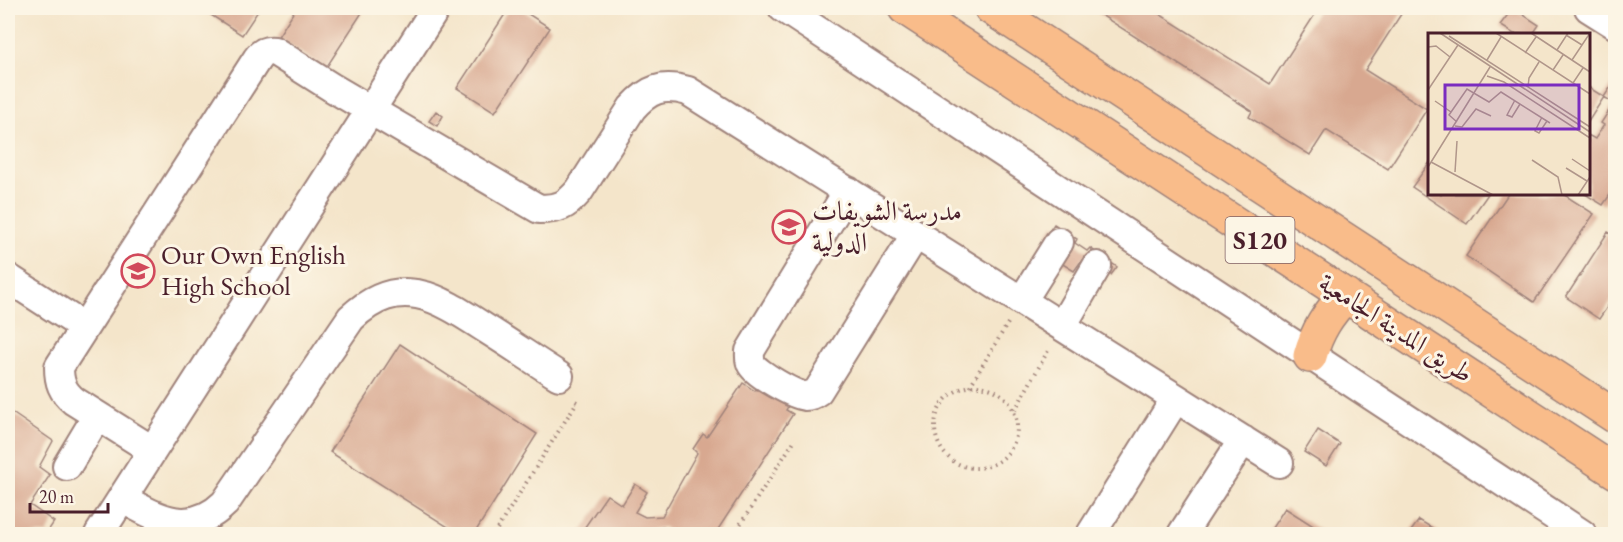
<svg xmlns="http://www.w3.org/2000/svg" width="1623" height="542" viewBox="0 0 1623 542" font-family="'EB Garamond',Amiri,serif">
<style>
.building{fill:#d8a890}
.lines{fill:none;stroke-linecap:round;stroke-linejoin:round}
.minor-casing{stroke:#9f827a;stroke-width:32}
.major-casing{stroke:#9f827a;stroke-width:36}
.path{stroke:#9f827a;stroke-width:4;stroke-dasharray:1.5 4.5;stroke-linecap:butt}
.minor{stroke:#fff;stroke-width:28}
.major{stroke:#f9bc8a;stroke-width:33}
.labels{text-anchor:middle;stroke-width:6;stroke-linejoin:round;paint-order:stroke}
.shield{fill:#fcf5e5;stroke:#7f5f63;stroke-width:1.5}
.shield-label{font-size:26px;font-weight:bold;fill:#4a1f2b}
.poi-label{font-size:27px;fill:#4a1f2b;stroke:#fcf5e5;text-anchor:start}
.street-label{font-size:27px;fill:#4a1f2b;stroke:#fcf5e5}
.inset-road{fill:none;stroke:#b0968a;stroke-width:1.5}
.view{fill:#7b2cbf;fill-opacity:0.15;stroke:#7b2cbf;stroke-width:3}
.inset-edge{fill:none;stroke:#4a1f2b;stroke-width:3}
</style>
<rect width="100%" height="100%" fill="#fcf5e5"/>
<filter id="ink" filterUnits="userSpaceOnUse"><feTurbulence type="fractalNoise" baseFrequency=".0167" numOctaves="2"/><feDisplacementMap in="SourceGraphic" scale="12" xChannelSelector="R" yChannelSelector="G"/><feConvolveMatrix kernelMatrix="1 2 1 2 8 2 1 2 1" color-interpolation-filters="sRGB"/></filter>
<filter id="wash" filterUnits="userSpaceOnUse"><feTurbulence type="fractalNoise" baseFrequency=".008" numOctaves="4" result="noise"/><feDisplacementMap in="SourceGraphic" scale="24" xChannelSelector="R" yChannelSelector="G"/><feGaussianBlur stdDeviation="1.35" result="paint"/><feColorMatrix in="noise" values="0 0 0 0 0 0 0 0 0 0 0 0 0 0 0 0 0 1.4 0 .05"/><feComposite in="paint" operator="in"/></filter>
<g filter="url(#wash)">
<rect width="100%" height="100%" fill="#f4e5ca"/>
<g id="blocks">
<!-- building -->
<path class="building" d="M200 8H260L242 35Z
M296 8H365L326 68 277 38Z
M509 8H519L550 28 495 112 457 88Z
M1090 8H1150L1270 84 1319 8H1405L1365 70 1427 109 1388 169 1326 130 1310 155 1249 117 1252 111Z
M1513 8 1539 25 1533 34H1514L1500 25Z
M1616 79V186L1603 205 1585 194H1588V135L1595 139 1604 125 1601 123 1614 103 1604 97Z
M1588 87 1604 97 1588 122Z
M436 111 443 116 437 126 429 121Z
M1430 162V194H1488L1467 224 1412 187Z
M1508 194H1563L1594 214 1534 302 1466 256Z
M1054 224 1077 239 1075 243 1087 251 1090 248 1117 267 1111 275 1084 257 1074 271 1061 263 1070 249 1047 234Z
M1608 232 1616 237V294L1599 319 1566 297Z
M400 344 537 434 474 534H459L330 452Z
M743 383 755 391 761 383 791 401 786 410 793 414 715 534H670L672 533 663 527 651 530 648 534H580L607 495 622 505 635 484 647 492 635 512 645 517 662 516 697 453 693 449 703 434 707 437Z
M8 410 53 441 39 467 50 475 30 505 54 522 46 534H8Z
M1318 430 1340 444 1326 466 1304 452Z
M1285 508 1326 534H1268Z
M1419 520 1442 534H1409Z"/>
</g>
</g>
<g filter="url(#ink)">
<use href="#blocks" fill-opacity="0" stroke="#9f827a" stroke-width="1.5"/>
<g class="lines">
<defs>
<path id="minor" d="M783 8 1582 534
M1589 8 1616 25
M848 191 750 351C750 356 749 360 752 365 757 374 794 395 805 396 811 396 814 394 818 391L916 234
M8 278 84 327
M1022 301 1059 242
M1062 326 1097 266
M152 450 74 401C62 391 59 382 59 367L257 59C262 52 266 50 274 51L331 87 539 209C559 209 566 206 579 191L632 108C649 89 662 84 688 91L1279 463
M67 466 97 416
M123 499C159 519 190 537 225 503L351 318C401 271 440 299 488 330 512 345 535 361 559 376
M99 534 436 8
M1091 534 1176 398
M1182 534 1243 440"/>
<path id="major" d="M905 8 1616 472
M991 8 1616 417
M1310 356C1317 331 1328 314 1346 295"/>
</defs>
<!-- minor casing -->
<use href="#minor" class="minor-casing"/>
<!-- major casing -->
<use href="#major" class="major-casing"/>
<!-- path -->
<path class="path" d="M970 386 1008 323
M935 427a41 41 0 1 1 82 0a41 41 0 1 1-82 0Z
M1015 410 1049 349
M494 534 577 402 573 400
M734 534 794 441"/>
<!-- minor -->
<use href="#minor" class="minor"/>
<!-- major -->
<use href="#major" class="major"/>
</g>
</g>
<!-- icons -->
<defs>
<symbol id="school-ring" viewBox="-11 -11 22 22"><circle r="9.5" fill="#fcf5e5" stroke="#d1495b" stroke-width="1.5"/><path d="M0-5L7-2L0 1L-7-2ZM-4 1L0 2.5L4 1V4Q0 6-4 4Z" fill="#d1495b"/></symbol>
</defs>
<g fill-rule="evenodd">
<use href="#school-ring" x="770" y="208" width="38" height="38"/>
<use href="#school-ring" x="119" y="252" width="38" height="38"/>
</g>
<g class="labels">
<!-- shield labels -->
<rect class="shield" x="1225.5" y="217" width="69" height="46" rx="4.5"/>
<g class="shield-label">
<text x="1260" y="249">S120</text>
</g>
<!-- poi labels -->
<g class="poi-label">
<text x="812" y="220">مدرسة الشويفات<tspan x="812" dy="31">الدولية</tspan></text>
<text x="161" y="264">Our Own English<tspan x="161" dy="31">High School</tspan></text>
</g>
<!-- street labels -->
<g class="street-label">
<text transform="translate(1396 328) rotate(33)" y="9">طريق المدينة الجامعية</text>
</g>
</g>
<!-- overview -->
<g transform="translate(1428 33)">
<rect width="162" height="162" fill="#f4e5ca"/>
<path class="inset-road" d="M12 0 162 99M68 0 162 61M103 0 162 39M138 2 154 12M21 3 162 94M0 14 8 13 22 24M129 17 140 0M97 20 108 4M59 27 73 4M144 27 162 0M125 37 135 22M59 43 76 49 162 105M145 50 155 35M100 54 101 45 111 29M0 57 30 12M87 67 79 82 84 84 92 71M7 68 23 79M114 84 107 98 111 100 119 88M29 89 21 82 39 56 61 69 73 59 122 90M27 93 34 94 48 76 63 83M144 126 162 138M104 127 130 144 134 162M3 129 65 162M0 134 62 34M138 135 159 148M27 139 29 108M150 162 162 144"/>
<path class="view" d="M17 52H151V96H17Z"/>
<rect width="162" height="162" class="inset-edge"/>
</g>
<!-- margin -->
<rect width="1623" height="542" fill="none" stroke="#fcf5e5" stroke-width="30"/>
<!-- scale -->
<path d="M30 503v9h78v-9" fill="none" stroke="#4a1f2b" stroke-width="3"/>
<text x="39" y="503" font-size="18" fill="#4a1f2b" stroke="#fcf5e5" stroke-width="4.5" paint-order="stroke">20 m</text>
</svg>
